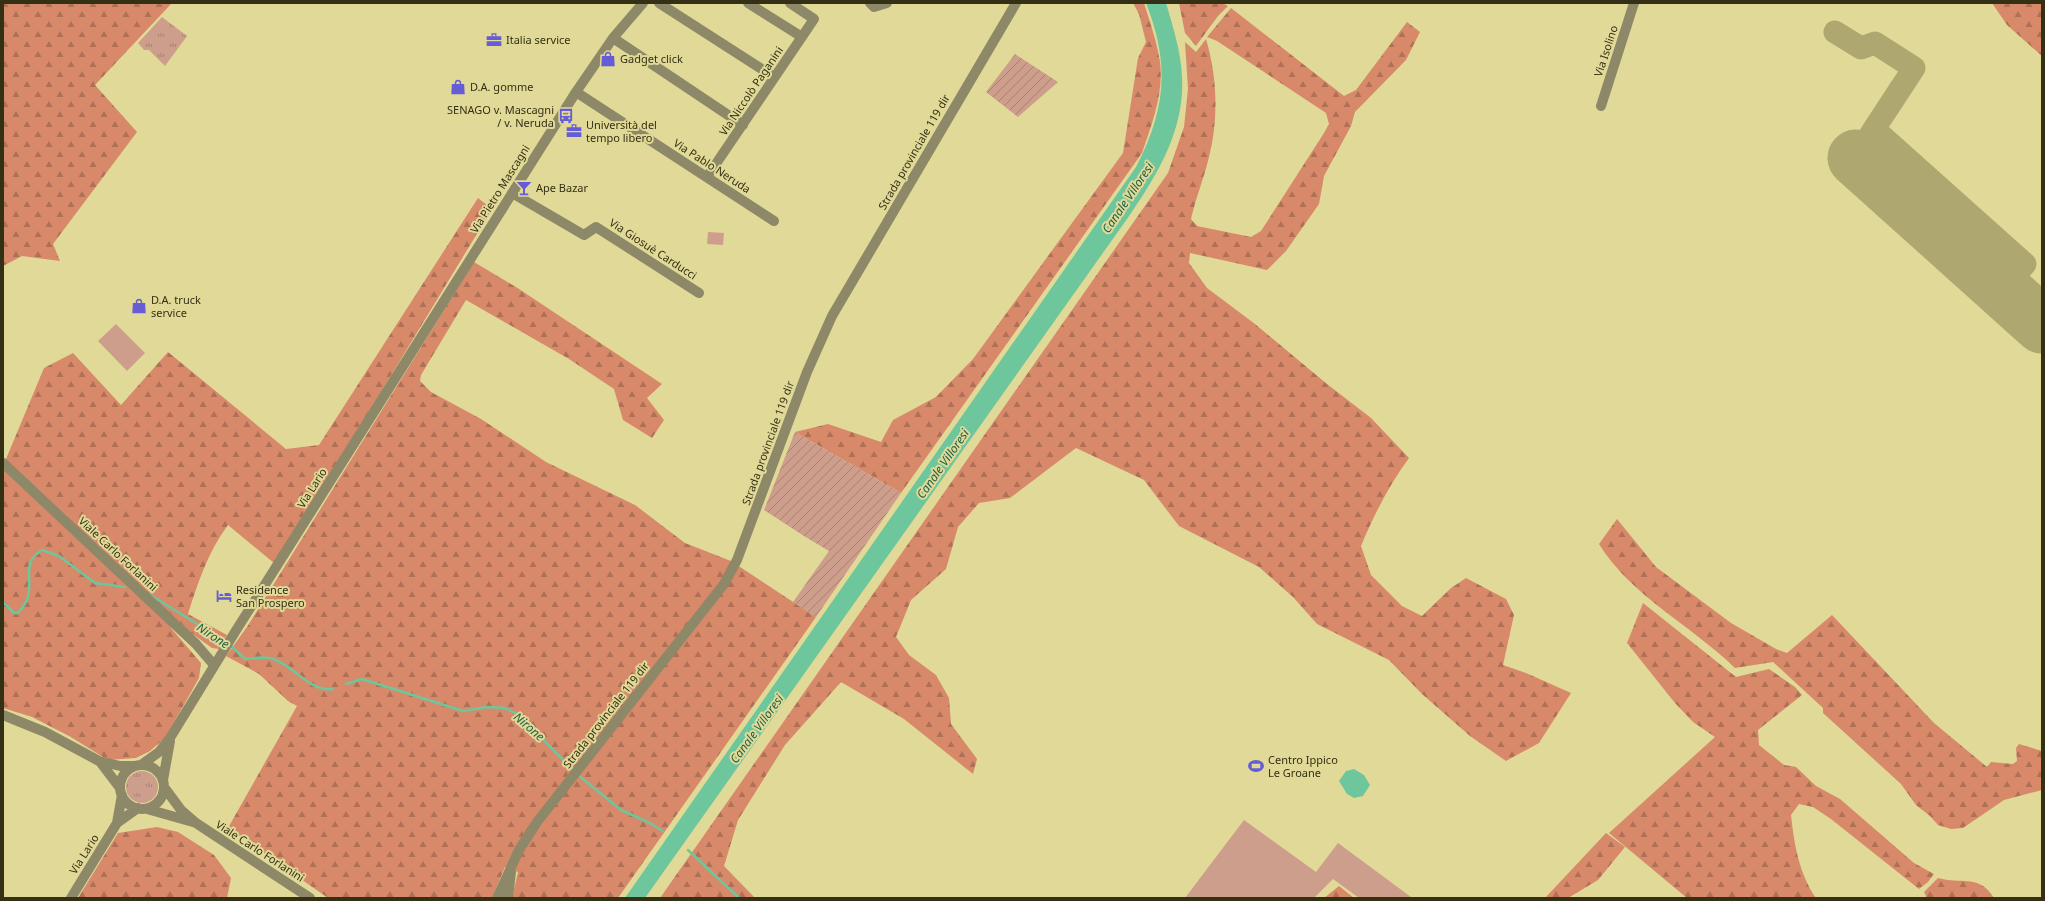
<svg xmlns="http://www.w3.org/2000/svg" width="2045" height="901" viewBox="0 0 2045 901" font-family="'Noto Sans',sans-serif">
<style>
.grass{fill:url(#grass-tufts)}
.forest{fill:url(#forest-firs)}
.garden{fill:url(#garden-furrows)}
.pitch{fill:#ce9e8c}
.water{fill:#6ec69d}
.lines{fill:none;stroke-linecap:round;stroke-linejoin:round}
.stream{stroke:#6ec69d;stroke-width:2.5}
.taxiway{stroke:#aea770;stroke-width:23}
.runway{stroke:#aea770;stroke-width:57}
.minor{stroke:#8d8968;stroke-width:10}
.labels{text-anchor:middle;stroke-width:4;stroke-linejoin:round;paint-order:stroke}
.poi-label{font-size:11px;fill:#333015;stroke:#e1d997;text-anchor:start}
.street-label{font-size:11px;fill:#333015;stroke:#e1d997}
.water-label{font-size:12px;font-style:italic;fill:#1f6146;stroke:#e1d997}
</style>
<defs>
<pattern id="grass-tufts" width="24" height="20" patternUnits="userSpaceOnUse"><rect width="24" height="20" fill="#ce9e8c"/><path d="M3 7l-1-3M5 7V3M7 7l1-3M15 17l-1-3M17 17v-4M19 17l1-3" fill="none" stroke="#a88171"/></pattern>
<pattern id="forest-firs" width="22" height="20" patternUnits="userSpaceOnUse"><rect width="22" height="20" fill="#d7896a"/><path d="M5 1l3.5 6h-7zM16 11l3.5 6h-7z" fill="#af7056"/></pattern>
<pattern id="garden-furrows" width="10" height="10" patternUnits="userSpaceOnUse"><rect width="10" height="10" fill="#ce9e8c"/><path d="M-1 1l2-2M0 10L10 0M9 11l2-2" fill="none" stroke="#a88171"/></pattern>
</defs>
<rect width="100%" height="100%" fill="#e1d997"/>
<!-- grass -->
<path class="grass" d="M162 17 187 36 165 66 149 50H144L138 43Z
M126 787a16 16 0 1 1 32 0a16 16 0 1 1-32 0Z"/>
<!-- forest -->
<path class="forest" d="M3 3H172L95 85 137 132 53 244 60 261 22 256 3 266Z
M1133 3H1144C1150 22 1157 42 1160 62 1164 93 1152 124 1142 153L901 493 795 432 828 424 881 442 893 420 936 397 973 359 1123 153 1138 58 1146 42 1139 14Z
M1179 3H1222L1228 6 1218 16 1196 46 1185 33Z
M1992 3H2042V56L2007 25Z
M1231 8 1344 96 1356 90 1407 22 1420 32 1406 60 1355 112 1351 126 1324 176 1319 204 1286 251 1267 270 1190 253 1189 263 1207 288 1255 324 1327 384 1371 418 1409 458C1389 485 1374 515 1361 546L1371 575 1402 606 1422 616 1451 588 1466 578 1506 599 1514 615 1503 665 1526 673 1571 693 1539 743 1506 761 1470 736 1422 694 1389 660 1317 624 1293 597 1259 567 1179 526 1144 480 1076 448 1010 498 979 503 958 527 946 569 911 600 896 637 909 655 936 675 949 698 951 724 977 759 973 774 904 719 841 682 785 745 738 820 724 866 755 898H660L1168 173 1184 127 1188 89 1185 42 1196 52 1206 39C1217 76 1219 118 1209 157 1204 178 1196 197 1191 219L1197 226 1251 237 1261 231 1324 133 1329 124 1326 113 1217 41 1207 37Z
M478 198 492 209 316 499 274 563 228 525C208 552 198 582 188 614L227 635 219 649 212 648 176 622 171 628 201 663 199 678 165 738 150 751 136 758 108 760 69 736 32 717 3 708V460L6 459 44 368 73 353 121 405 168 352 286 449 319 445Z
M474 262 516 287 662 384 647 398 664 420 652 438 623 420 614 389 569 359 466 300 421 375 420 381 431 392 481 419 546 462 635 505 685 543 731 561 816 617 618 898H512L518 872 505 867 492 898H328L228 828 297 706 288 701 259 674 226 656 247 627Z
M1617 519 1656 567 1731 623 1776 649 1787 653 1832 615 1934 723 1987 767 1991 762 2013 764 2017 761 2016 748 2019 744 2042 751V790L2004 800 1963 828 1951 829 1938 825 1930 816 1916 805 1901 784 1823 713V708L1773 662 1735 668C1691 625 1632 597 1599 544Z
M1643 603 1736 677 1769 669 1795 687 1802 695 1758 730 1759 745 1784 765 1796 767 1816 786 1840 799 1914 863 1934 874 1928 882 1919 889 1831 819 1813 807 1799 804 1791 815C1794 843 1799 874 1816 898H1687L1609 833 1715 737 1693 722 1675 703 1627 643Z
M157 827 178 832 214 855 231 878 227 898H78L118 833Z
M1606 833 1625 847 1598 880 1568 898H1545Z
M1938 878C1960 885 1979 873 1994 898H1927L1924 892Z
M1339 886 1354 898H1324Z"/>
<!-- garden -->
<path class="garden" d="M1015 54 1058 82 1018 117 986 92Z
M795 432 901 493 816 617 793 602 829 551 804 536 764 510Z"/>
<!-- pitch -->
<path class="pitch" d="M708 232 724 233 723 245 707 244Z
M116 324 145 353 127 371 98 341Z
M1244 820 1316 872 1338 843 1411 897 1359 898 1333 879 1314 898H1185Z"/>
<!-- water -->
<path class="water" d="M1146 3H1166C1173 27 1181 52 1182 77 1185 131 1156 177 1127 219L645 898H625L1136 167C1166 109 1170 64 1146 3Z
M1354 769 1364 775 1370 785 1363 796 1354 798 1347 794 1339 781 1346 771Z"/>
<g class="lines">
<!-- stream -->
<path class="stream" d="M149 594 226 642
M3 602 14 613H18C22 608 27 603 28 596 33 577 21 563 42 550L59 556 95 583 125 587
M230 645 245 659C255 658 266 656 276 660 295 668 311 692 333 689
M346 684 362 679 463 711 487 707 505 708 519 715 574 771
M578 775 621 810 648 822 663 831
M688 850 739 898"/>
<!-- taxiway -->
<path class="taxiway" d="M1835 32 1861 48 1875 43 1914 68 1874 129
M1856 158 1874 129 2025 264 2002 289"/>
<!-- runway -->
<path class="runway" d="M1856 158 2042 325"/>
<!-- minor -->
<path class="minor" d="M659 3 774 77
M748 3 802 37
M870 3 874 7 887 3
M613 38 743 125
M576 92 774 221
M1601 106 1634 3
M707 177 814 19 790 3
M512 193 584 235 596 227 699 293
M3 463 196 644 214 665
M3 715 45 732 99 761 120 766H135
M101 763 120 788
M141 765 159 752 170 738 235 632 576 92 613 38 643 3
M120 787a22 22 0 1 1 44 0a22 22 0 1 1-44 0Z
M163 780 170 741
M164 787 181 810 196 823 310 898
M147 809 193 822
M117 823 138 808
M71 898 117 823 122 795
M497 898 519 850 537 822 724 584 737 560 807 372 832 316 1016 3
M508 898 511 872"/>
</g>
<!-- icons -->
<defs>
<symbol id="office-bare" viewBox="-9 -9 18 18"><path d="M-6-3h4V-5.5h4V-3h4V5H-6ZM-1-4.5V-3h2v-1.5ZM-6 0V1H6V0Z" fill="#665cd6" stroke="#e1d997" stroke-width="2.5" paint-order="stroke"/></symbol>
<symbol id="shop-bare" viewBox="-9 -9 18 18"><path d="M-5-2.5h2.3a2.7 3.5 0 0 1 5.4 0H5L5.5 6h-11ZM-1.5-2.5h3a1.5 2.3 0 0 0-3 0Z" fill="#665cd6" stroke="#e1d997" stroke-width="2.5" paint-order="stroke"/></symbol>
<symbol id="bus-bare" viewBox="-9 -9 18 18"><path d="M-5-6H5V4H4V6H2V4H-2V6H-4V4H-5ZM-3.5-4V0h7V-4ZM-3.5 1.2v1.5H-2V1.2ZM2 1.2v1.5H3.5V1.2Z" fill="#665cd6" stroke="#e1d997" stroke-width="2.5" paint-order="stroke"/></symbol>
<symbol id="bar-bare" viewBox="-9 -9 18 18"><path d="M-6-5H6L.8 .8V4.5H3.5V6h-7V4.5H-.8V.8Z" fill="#665cd6" stroke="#e1d997" stroke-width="2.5" paint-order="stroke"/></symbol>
<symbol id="hotel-bare" viewBox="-9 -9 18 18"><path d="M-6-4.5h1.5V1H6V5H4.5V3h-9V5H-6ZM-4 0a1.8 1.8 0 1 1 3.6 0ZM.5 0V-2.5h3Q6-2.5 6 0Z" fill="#665cd6" stroke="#e1d997" stroke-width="2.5" paint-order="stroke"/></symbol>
<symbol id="stadium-bare" viewBox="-9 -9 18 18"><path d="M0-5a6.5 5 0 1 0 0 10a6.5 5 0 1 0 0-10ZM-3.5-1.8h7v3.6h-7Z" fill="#665cd6" stroke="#e1d997" stroke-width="2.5" paint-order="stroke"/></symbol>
</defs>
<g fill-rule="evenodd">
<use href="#office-bare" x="483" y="29" width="22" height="22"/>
<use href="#shop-bare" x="597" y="48" width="22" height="22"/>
<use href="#shop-bare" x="447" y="76" width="22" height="22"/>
<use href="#bus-bare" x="555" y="105" width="22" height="22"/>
<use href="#office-bare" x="563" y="120" width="22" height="22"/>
<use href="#bar-bare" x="513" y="177" width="22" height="22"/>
<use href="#shop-bare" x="128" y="295" width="22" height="22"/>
<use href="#hotel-bare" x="213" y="585" width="22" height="22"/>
<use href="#stadium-bare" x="1245" y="755" width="22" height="22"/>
</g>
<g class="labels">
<!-- poi labels -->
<g class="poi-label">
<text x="506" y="44">Italia service</text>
<text x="620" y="63">Gadget click</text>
<text x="470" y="91">D.A. gomme</text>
<text x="554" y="114" text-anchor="end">SENAGO v. Mascagni<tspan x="554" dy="13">/ v. Neruda</tspan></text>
<text x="586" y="129">Università del<tspan x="586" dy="13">tempo libero</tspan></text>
<text x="536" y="192">Ape Bazar</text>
<text x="151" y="304">D.A. truck<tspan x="151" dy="13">service</tspan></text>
<text x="236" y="594">Residence<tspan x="236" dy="13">San Prospero</tspan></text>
<text x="1268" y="764">Centro Ippico<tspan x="1268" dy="13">Le Groane</tspan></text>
</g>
<!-- street labels -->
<g class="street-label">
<text transform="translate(1606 51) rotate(-72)" y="4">Via Isolino</text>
<text transform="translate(751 91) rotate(-56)" y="4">Via Niccolò Paganini</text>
<text transform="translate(914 152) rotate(-60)" y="4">Strada provinciale 119 dir</text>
<text transform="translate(712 166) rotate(33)" y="4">Via Pablo Neruda</text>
<text transform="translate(500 189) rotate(-58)" y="4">Via Pietro Mascagni</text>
<text transform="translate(653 249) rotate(33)" y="4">Via Giosuè Carducci</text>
<text transform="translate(768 443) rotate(-70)" y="4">Strada provinciale 119 dir</text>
<text transform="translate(312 488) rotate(-58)" y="4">Via Lario</text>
<text transform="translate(118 554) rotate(43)" y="4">Viale Carlo Forlanini</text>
<text transform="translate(606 715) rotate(-52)" y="4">Strada provinciale 119 dir</text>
<text transform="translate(260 851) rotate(33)" y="4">Viale Carlo Forlanini</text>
<text transform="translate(84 854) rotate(-58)" y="4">Via Lario</text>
</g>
<!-- water labels -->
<g class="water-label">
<text transform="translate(1128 198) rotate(-56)" y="4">Canale Villoresi</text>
<text transform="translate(943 464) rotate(-55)" y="4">Canale Villoresi</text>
<text transform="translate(213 636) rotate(33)" y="4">Nirone</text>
<text transform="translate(529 727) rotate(41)" y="4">Nirone</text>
<text transform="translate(757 729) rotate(-54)" y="4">Canale Villoresi</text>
</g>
</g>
<!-- border -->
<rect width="2045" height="901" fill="none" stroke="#333015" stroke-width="8"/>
</svg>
